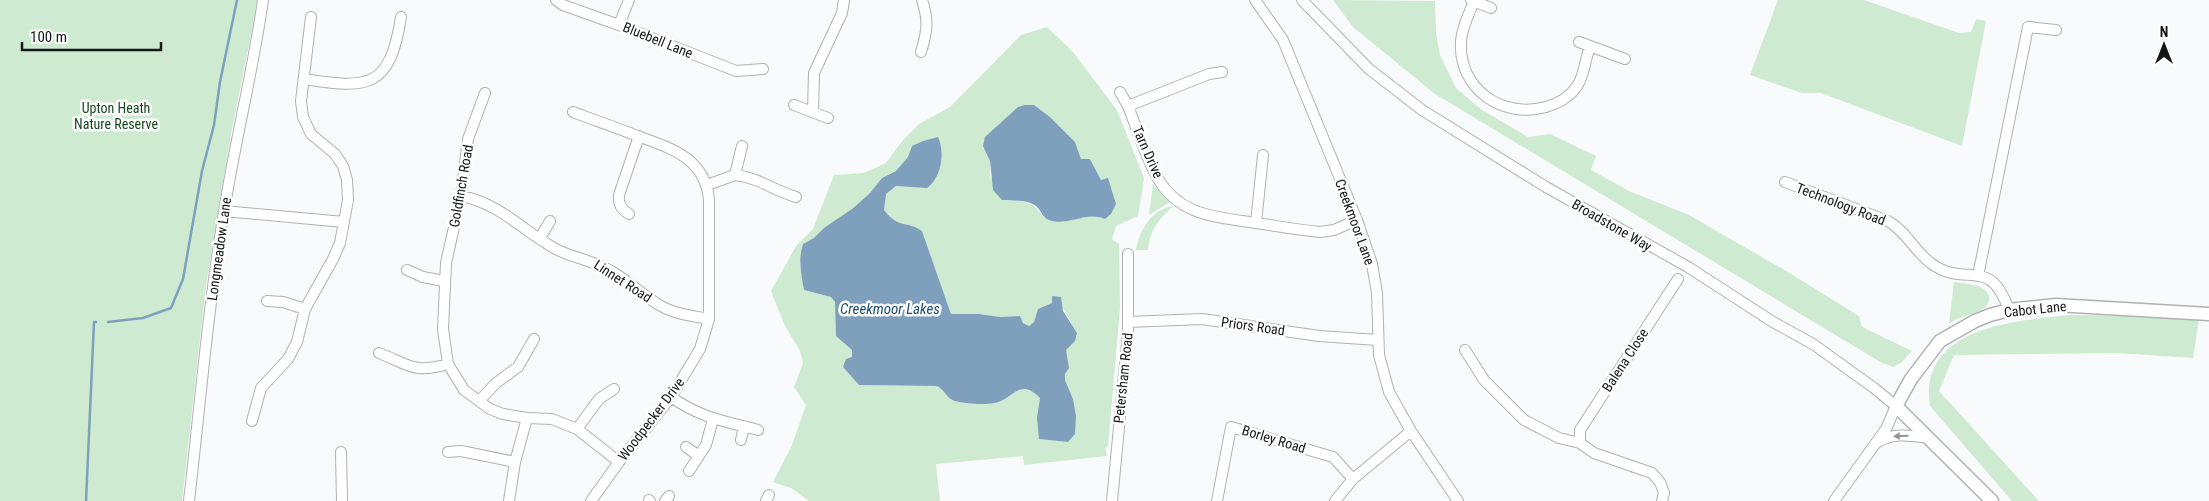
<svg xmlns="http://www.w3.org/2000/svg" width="2209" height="501" viewBox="0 0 2209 501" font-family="'Roboto Condensed',sans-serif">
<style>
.green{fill:#ceead1;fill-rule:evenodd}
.water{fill:#7fa0bd}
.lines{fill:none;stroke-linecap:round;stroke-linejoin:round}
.stream{stroke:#7fa0bd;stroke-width:2.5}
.minor-casing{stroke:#b0b1b3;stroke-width:12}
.major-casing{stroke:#b0b1b3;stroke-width:15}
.minor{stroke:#fff;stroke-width:10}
.major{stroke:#fff;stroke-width:12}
.oneway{fill:#969696}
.labels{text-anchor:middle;stroke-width:5;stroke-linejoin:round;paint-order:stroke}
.street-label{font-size:14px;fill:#151616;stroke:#fff}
.park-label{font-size:14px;fill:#144820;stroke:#fff}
.water-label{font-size:15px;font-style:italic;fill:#194d74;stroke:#fff}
</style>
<rect width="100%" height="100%" fill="#f9fafc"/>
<!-- green -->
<path class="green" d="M0 0H258L232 129 206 285 182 501H0Z
M1333 0 1435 1 1436 33 1440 55 1456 88 1482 110 1528 137 1550 134 1596 156 1591 170 1629 191 1689 215 1788 272 1859 316 1862 327 1912 351 1902 362 1894 367 1882 363 1435 94 1353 27Z
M1778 0H1864L1959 33 1971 32 1976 19 1986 21 1962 146 1821 93H1802L1750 75Z
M1047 27 1073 52 1117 110 1144 178 1138 216 1116 226 1112 239 1119 244 1120 308 1108 447 1105 448 1107 456 1024 465 1023 456 936 464 940 501H809L791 488 773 482 792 445 806 405 794 387 803 363 800 351 784 324 771 291 796 246 813 229 834 175 864 173 886 163 903 140 919 124 950 107 1021 35ZM1034 105 1050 117 1075 142 1081 159H1090L1101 180 1098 215 1072 219 1062 222 1043 217C1032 199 1022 201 1002 200L990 176V161ZM912 146 918 187 896 186 885 194 884 210C900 230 907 220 922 231L951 314H979L1000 317 1020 316 1023 323 1029 326 1034 322 1038 309 1052 303 1061 305 1071 322 1075 341 1066 349 1065 380 1073 399 1068 442 1039 439 1040 398C1019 377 1014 399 995 403 984 405 966 404 955 401 947 399 945 390 937 386L859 385 852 357V350L842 340 835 302 831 297 804 290 800 265 803 244 814 238 852 209 869 194 882 178 896 171 909 157Z
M1153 184 1170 202 1149 215Z
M1174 206C1159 218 1149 231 1148 250H1136C1139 231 1152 208 1174 206Z
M1954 282C1965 284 1992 284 1989 301 1988 305 1985 308 1981 310 1970 316 1959 316 1949 324Z
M2069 315 2153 316 2199 320 2193 358 2117 353 1954 355 1939 391 2039 501H2012L1930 406C1918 327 2015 321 2069 315Z"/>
<!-- water -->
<path class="water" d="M1025 105H1034L1050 117 1075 142 1081 159H1090L1101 180 1108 178 1116 204 1111 214 1105 219C1087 211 1070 225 1052 221 1042 219 1042 211 1036 206 1026 199 1013 201 1002 200L993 190 990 161 983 146 985 137 1018 107Z
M938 137C945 152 942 177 927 188L896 186 886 194 884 210C900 230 907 220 922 231L951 314H979L1000 317 1020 316 1023 323 1029 326 1034 322 1038 309 1052 303V296L1061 297 1063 311 1077 333 1075 341 1066 350 1069 368 1065 374V380L1073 399 1076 416 1075 434 1068 442 1039 439 1037 418 1040 398C1019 377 1014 399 995 403 984 405 966 404 955 401 947 399 945 390 937 386L859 385 843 367 846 359 852 357V350L836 336 835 302 831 297 804 290C801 274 798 259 803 244L814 238 824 228 852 209 869 194 882 178 896 171 908 157 912 146 923 141Z"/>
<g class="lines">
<!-- stream -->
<path class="stream" d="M108 322 143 318 171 308 183 279 202 171 214 125 220 82 237 0
M86 501 94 322H96"/>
<defs>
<path id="minor" d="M556 0 563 5 619 25 736 71 763 69
M1255 0 1283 40 1357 220 1372 264 1377 293 1379 355 1389 392 1411 431 1458 501
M1302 0 1369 69 1422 110 1546 187 1688 267 1773 322 1813 344 1874 388 1896 406 1886 429 1834 501
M1471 0 1491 8
M1474 1C1469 14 1462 27 1461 41 1458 89 1502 119 1546 107 1557 104 1570 97 1577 86 1584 77 1585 59 1590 47
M619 25 629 0
M1579 42 1625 59
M921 52C927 32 929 21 922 0
M1222 72 1209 74 1128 106C1137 129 1145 155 1157 177 1179 216 1216 217 1256 223 1277 226 1298 230 1320 232L1334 230 1357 220
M304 79C368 89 390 89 401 17
M1120 92 1128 106
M485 93 468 139 461 196 446 263 443 329 448 364 464 390 490 409 503 414 527 418 552 419 577 429 619 462
M794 105 828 118
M573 112C594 120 615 127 635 135 670 148 705 157 709 200V319L700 349 671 397 619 462 591 501
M813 112 814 73 842 13 844 0
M735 175C757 177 775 191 796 197
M1785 182 1888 221C1907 232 1915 252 1932 264 1967 289 1989 254 2009 310
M707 185 735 175 742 146
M461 196C499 203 522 230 554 248 571 258 593 260 611 271 629 281 643 296 661 306 675 314 693 316 709 319
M224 211 344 222
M629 214C621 209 618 204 619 195L639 136
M1256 223 1263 155
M540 238 550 221
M407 270 423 277 444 281
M1978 276 2028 27 2056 30
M267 301 283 302 305 309
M1128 322 1202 319 1319 336 1378 340
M1465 350 1484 380 1524 420 1559 438 1580 443 1594 453 1652 473 1660 482 1664 493 1662 501
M379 353C410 365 413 374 448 364
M671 397C701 418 724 421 758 430
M480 400 496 383 518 367 534 339
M252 421 261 388 288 359 297 342 305 309 333 259 340 243 348 200 347 180 343 166 335 154 311 134 303 117 301 101 311 17
M577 429 599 399 614 389
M741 440 744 426
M1878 442C1895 432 1911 436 1929 438
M1580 443V430L1678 279
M686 447 699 456
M341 452 342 501
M448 452 461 451 515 462
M689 471 706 445 713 419
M649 500 650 501
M189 501C200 405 208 308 224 212 235 141 253 71 263 0
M509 501 515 462 527 418
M665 501 669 496
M766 501 769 495
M1112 501 1128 332V254
M1217 501 1231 427 1333 457 1353 479
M1335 501 1353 479 1411 431"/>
<path id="major" d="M1992 501 1896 406 1911 379 1940 341 1975 321 1990 315 2009 310 2056 305 2209 314"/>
</defs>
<!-- minor casing -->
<use href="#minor" class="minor-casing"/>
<!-- major casing -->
<use href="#major" class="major-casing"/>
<!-- minor -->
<use href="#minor" class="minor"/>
<!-- major -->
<use href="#major" class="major"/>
</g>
<!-- one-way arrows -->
<defs><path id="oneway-solid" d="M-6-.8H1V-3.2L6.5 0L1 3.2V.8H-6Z" transform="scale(1.25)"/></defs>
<use class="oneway" href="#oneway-solid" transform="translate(1901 436) rotate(178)"/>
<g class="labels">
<!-- street labels -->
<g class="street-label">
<text transform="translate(658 40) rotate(22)" y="5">Bluebell Lane</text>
<text transform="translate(1148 152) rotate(66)" y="5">Tarn Drive</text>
<text transform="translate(461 186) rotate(-80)" y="5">Goldfinch Road</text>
<text transform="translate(1841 204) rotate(21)" y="5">Technology Road</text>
<text transform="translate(1355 222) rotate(70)" y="5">Creekmoor Lane</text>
<text transform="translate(1612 225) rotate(30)" y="5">Broadstone Way</text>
<text transform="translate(219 249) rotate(-82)" y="5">Longmeadow Lane</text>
<text transform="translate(623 281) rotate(33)" y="5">Linnet Road</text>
<text transform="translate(2035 309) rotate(-6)" y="5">Cabot Lane</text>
<text transform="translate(1253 326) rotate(8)" y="5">Priors Road</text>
<text transform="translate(1625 360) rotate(-57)" y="5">Balena Close</text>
<text transform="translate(1123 378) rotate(-84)" y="5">Petersham Road</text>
<text transform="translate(651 419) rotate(-53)" y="5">Woodpecker Drive</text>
<text transform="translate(1274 439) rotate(17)" y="5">Borley Road</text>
</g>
<!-- park labels -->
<g class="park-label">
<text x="116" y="113">Upton Heath<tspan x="116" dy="16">Nature Reserve</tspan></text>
</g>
<!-- water labels -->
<g class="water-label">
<text x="890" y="314">Creekmoor Lakes</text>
</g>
</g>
<!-- north arrow -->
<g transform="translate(2164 45)" stroke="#ffffff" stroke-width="4" paint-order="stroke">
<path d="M0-4L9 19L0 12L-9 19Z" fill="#151616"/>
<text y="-8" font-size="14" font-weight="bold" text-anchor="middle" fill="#151616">N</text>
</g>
<!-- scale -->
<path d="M22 42v8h139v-8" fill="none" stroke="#151616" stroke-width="2.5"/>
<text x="30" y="42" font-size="15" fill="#151616" stroke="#ffffff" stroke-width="4" paint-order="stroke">100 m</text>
</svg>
